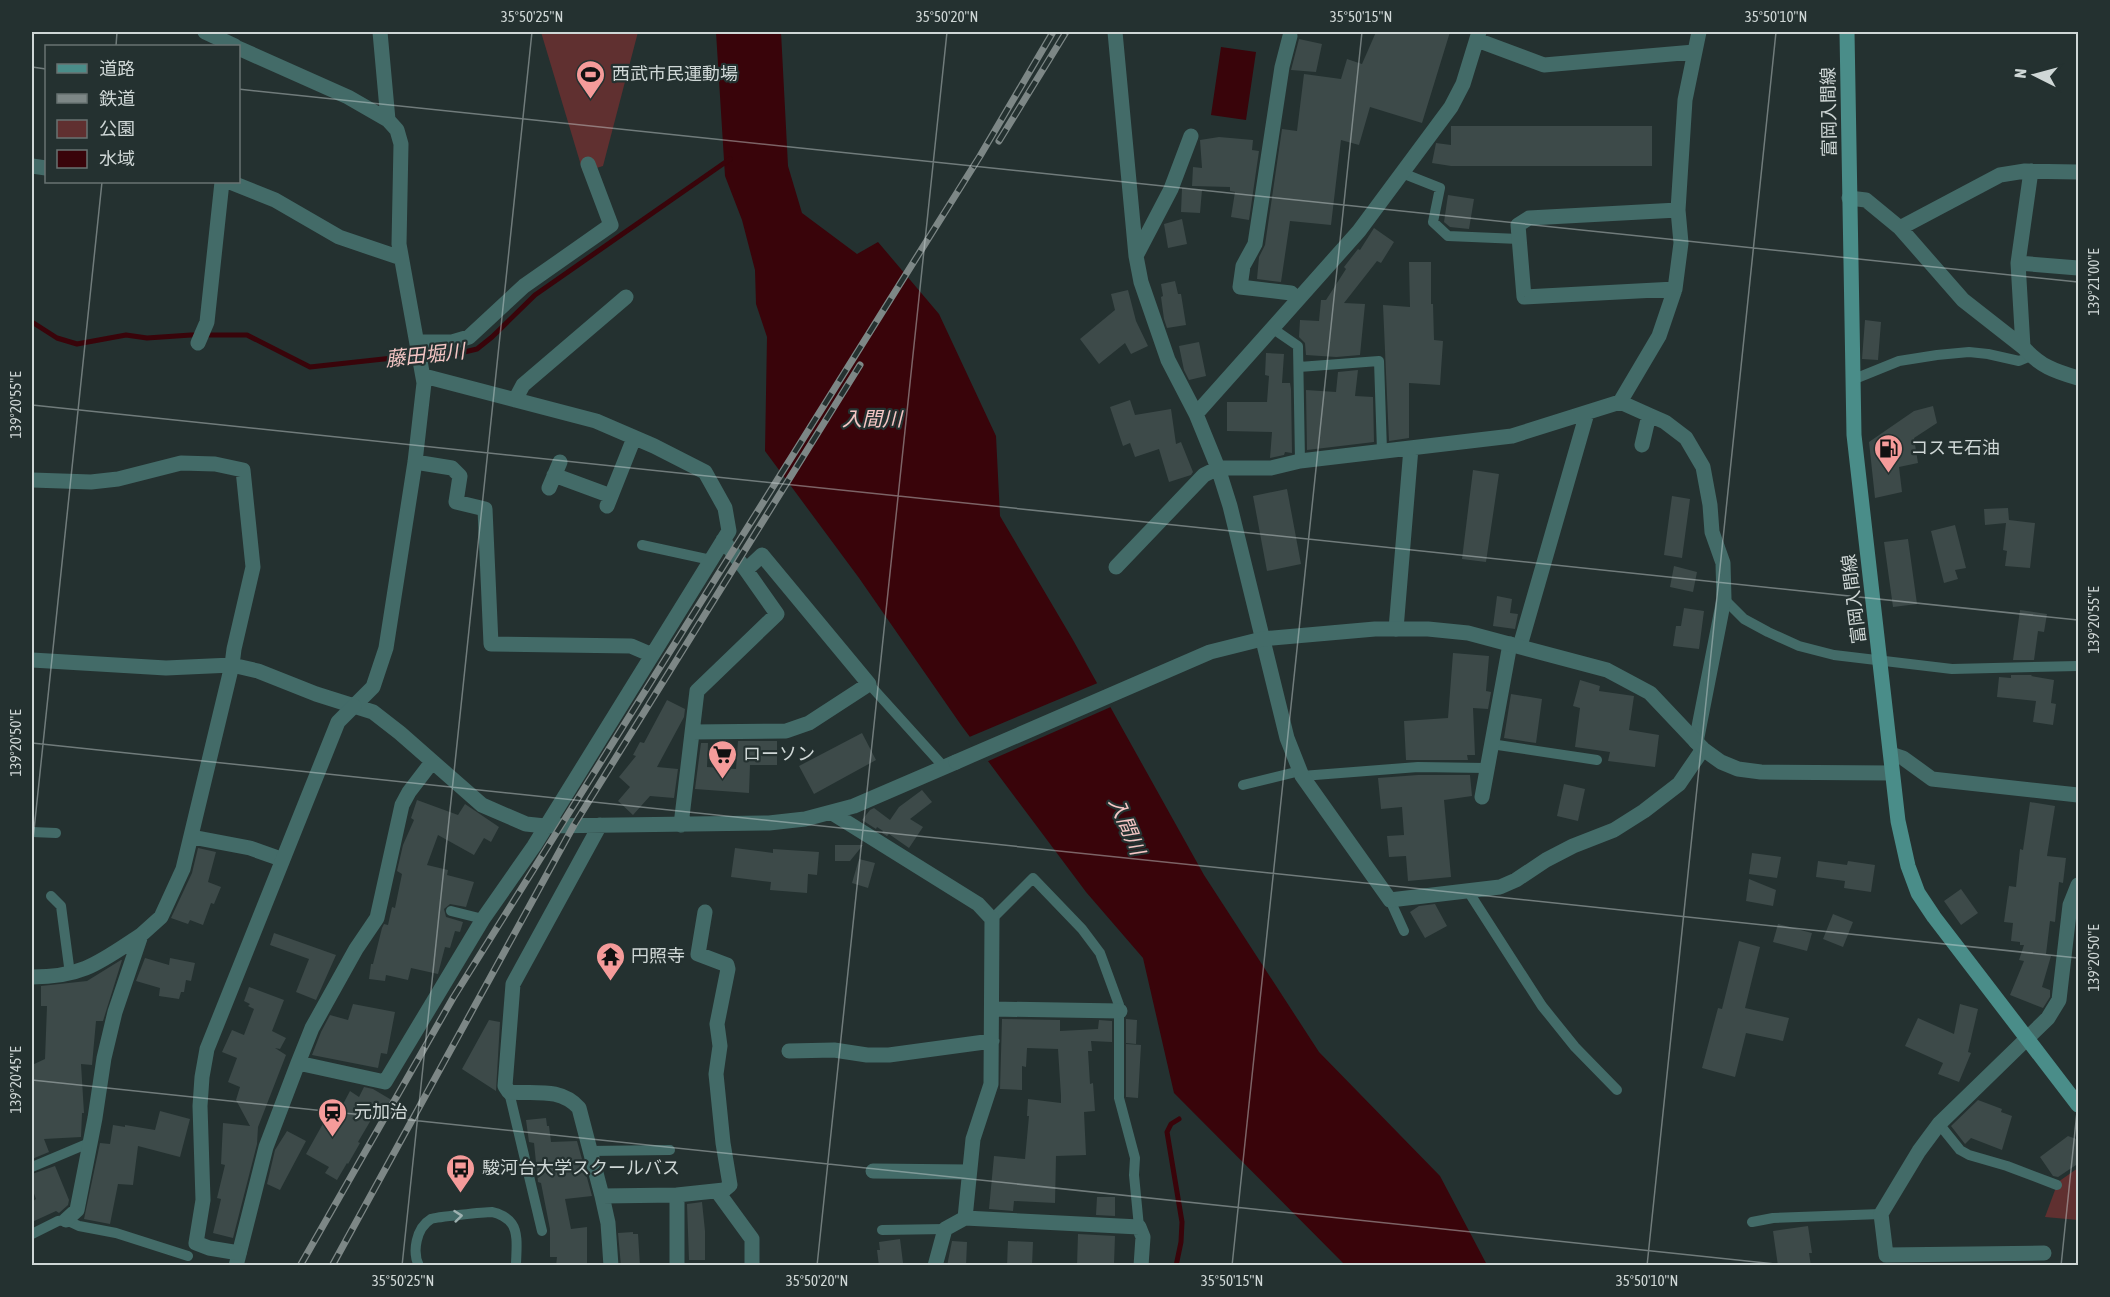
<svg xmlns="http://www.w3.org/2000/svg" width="2110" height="1297" viewBox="0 0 2110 1297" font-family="'Asap Condensed','Noto Sans JP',sans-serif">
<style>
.green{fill:#603030}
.water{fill:#39040a}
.pier{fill:#243130}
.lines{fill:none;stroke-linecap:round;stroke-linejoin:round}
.stream{stroke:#39040a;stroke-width:5}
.building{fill:#3d4a49}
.service{stroke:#436b68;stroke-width:10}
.minor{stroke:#436b68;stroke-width:15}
.tertiary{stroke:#436b68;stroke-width:15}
.secondary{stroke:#4a8d89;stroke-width:15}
.rail-casing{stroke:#7d8786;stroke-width:7}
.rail{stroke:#243130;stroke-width:4.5;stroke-dasharray:14;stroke-linecap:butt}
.oneway{stroke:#9eb1b0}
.ticks{fill:none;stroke:#cfd7d6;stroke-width:1.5;stroke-opacity:0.45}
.labels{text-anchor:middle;stroke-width:4.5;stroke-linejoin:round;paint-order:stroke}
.poi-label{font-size:18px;fill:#cfd7d6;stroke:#243130;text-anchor:start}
.street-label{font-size:18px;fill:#cfd7d6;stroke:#243130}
.water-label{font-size:20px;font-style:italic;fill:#f4c6c4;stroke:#243130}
.neatline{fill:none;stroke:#cfd7d6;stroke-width:2}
.ticks-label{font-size:15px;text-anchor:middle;fill:#cfd7d6}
</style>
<rect width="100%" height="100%" fill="#243130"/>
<!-- green -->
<path class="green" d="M541 32H638L603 166 583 172Z
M2078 1168V1220L2045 1217 2058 1182Z"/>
<!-- water -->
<path class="water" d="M716 32H781L788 166 802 213 857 254 878 242 939 314 996 436 1000 516 1073 640 1204 875 1319 1052 1440 1176 1487 1265H1345L1174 1093 1143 958 1086 892 961 725 859 578 765 451 767 337 756 304 755 270 742 220 725 176Z
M1221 47 1256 52 1246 120 1211 115Z"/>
<!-- pier -->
<path class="pier" d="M1100 682 1113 706 986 762 967 738Z"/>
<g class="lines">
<!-- stream -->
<path class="stream" d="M32 322 57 338 77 344 126 335 147 338 191 335H247L310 367 402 357 456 354 477 349 492 337 535 295 730 159
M1176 1266 1181 1242 1182 1222 1167 1132 1171 1124 1179 1119"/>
</g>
<!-- building -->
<path class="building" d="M1376 32H1450L1422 123 1370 107 1359 145 1341 140 1331 225 1290 221 1281 282 1257 279 1259 257 1265 245 1282 129 1297 131 1304 74 1341 79 1347 59 1362 64Z
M1299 39 1322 44 1316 72 1291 70Z
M1451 126H1652V166H1451L1432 163 1436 143 1451 145Z
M1219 137 1253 140 1252 150 1259 151 1249 220 1231 217 1235 192 1230 191V187L1192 186 1193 167 1202 168 1200 140Z
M1182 188 1202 190 1200 213 1181 212Z
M1448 195 1474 199 1469 229 1450 227 1444 222Z
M1182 219 1187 244 1168 248 1164 224Z
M1374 228 1394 242 1381 263 1377 261 1344 303 1365 304 1360 355 1336 357 1306 355 1305 343 1299 337 1300 320 1319 321 1321 300H1326L1346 269 1344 267 1358 249 1360 250Z
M1409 262H1431V304H1433L1434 340 1443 341 1440 385 1409 383V438L1389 441 1383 305 1410 307Z
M1175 281 1178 294H1181L1186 325 1167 328 1164 319 1161 297 1163 296 1161 284Z
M1128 290 1136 321 1148 346 1131 354 1125 343 1099 364 1080 339 1115 310 1111 294Z
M1865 320 1881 322 1878 360 1862 359Z
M1199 342 1206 376 1189 380 1184 370 1179 346Z
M1266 353 1284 354 1282 383H1290L1291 389 1292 453 1285 452 1284 455 1270 458 1272 432 1227 431V402H1267L1269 376 1265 375Z
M1358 370 1355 396 1373 397 1374 442 1307 450 1306 390 1336 392 1338 372Z
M1130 400 1135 415 1171 409 1176 444 1181 442 1193 472 1191 475 1169 482 1159 449 1135 457 1130 443 1123 446 1110 407Z
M1933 406 1937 423 1914 438 1918 463 1899 467 1902 492 1875 498 1869 442 1914 411Z
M1473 470 1499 474 1486 562 1462 559Z
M1287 489 1301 564 1267 571 1253 496Z
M1672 496 1690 499 1682 558 1664 555Z
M2008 508 2009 520 2035 523 2030 568 2005 566 2007 551 2003 550 2006 523 1985 525 1984 509Z
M1955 525 1966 568 1955 570 1958 579 1944 583 1931 531Z
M1908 539 1917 604 1893 607 1884 542Z
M1674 566 1697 572 1693 592 1670 587Z
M1497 596 1512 599 1510 613 1518 614 1515 629 1493 626Z
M1684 608 1704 611 1699 649 1673 646 1676 626H1681Z
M2020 610 2047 614 2044 632 2038 631 2034 660H2013Z
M1453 653 1489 656 1486 691 1491 692 1488 709 1473 708 1475 755H1467L1468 760H1406L1404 721 1448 718Z
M2011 675H2032L2031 676 2054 680 2051 703 2056 704 2053 725 2033 722 2036 701 1997 697 1999 677 2011 678Z
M1580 680 1600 686 1599 691 1634 696 1629 730 1659 735 1655 767 1608 761 1610 752 1575 747 1580 708 1573 706Z
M1511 694 1542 699 1536 743 1504 738Z
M667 700 685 709 684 717 657 767 678 769 674 798 650 796 633 815 618 801 630 787 619 777 636 756 633 755 640 742 644 743Z
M862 733 876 760 814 794 799 766Z
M738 741H777V765H750L749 793 695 789 701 743H708L707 767 736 769Z
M1418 775H1470L1472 796 1444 800 1451 877 1408 881 1406 856 1389 857 1387 836 1404 835 1402 807 1381 809 1378 778Z
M1564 784 1585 789 1578 821 1557 816Z
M922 790 932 802 910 819 923 827 909 848 889 834 887 836 882 833 883 831 877 827 876 829 862 820 870 810 874 808 890 820 899 807Z
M417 800 458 815 465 804 499 827 491 842 484 838 474 855 438 835 427 865 448 870 447 875 474 882 466 907 450 904 444 909 446 917 463 922 460 932 455 931 450 948 445 947 438 974 411 968 408 980 386 975 385 981 369 979 371 964H373L382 928 384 924 388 925 392 907 395 908 402 874 397 871 403 845 414 820 411 818Z
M2030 802 2055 806 2047 856 2066 858 2063 883 2059 882 2055 922 2050 921 2046 954 2051 956 2042 987 2050 990V997L2043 1008 2010 995 2024 961 2019 960 2024 945H2020V942L2011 941 2013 923 2004 922 2009 886 2016 887 2020 849 2023 850Z
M835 845H863L850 861H835Z
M198 848 216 852 208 882 221 887 214 904 211 903 203 925 190 920 188 924 171 918 192 873Z
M735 848 773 853V849L819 852 817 875 808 874 807 893 770 890 771 882 731 877Z
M1752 853 1781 857 1777 878 1749 874Z
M859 859 875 863 868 888 852 883Z
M1818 861 1847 865 1848 861 1875 865 1871 892 1844 888 1845 881 1816 877Z
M1749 879 1776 890 1773 906 1746 901Z
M1961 889 1978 913 1961 925 1944 901Z
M1435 904 1447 926 1425 938 1410 912 1419 906Z
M1833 914 1853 922 1843 947 1823 939Z
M1778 924 1812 933 1807 951 1773 942Z
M274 933 336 955 316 1000 296 992 309 959 270 945Z
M1739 941 1760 947 1745 1008 1789 1018 1783 1041 1746 1033 1735 1077 1702 1068 1718 1008 1722 1009Z
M145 958 169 965 170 958 195 963 191 981 186 980 184 992H181L179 999 159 996 160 988 136 981Z
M121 960H122L103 1021H96L92 1065 81 1064 84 1113H82L81 1137 44 1139 49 1152 32 1159V1065L45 1059 47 1006H41V986L87 981Z
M249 987 284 1000 272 1031 286 1038 280 1049 275 1048 286 1055 258 1127 257 1144 233 1238 213 1233 221 1199 217 1198 225 1165 221 1164 223 1123 250 1126 236 1100 240 1087 228 1082 237 1058 222 1052 232 1030 244 1035 254 1009 248 1006 250 1004 244 1001Z
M353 1004 395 1012 387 1054 381 1053 378 1068 312 1055 321 1032 330 1015 348 1020Z
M1960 1004 1978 1009 1968 1052 1971 1053 1959 1082 1938 1074 1943 1063 1905 1046 1918 1018 1954 1034Z
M1002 1019 1060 1020V1031L1098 1029 1099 1020 1112 1021V1042L1091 1041 1092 1051H1088L1090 1084 1093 1083 1095 1111 1084 1112 1086 1155 1056 1156 1055 1203 1014 1201 1013 1211 989 1209 994 1156 1025 1159 1029 1116H1027L1028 1099 1061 1103V1096L1058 1049 1027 1048 1026 1067 1022 1066V1090L1000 1089Z
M1126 1019 1137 1020 1136 1044 1126 1043Z
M489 1020 500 1022 496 1091 462 1069Z
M1126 1044 1141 1045 1138 1098 1126 1097Z
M364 1087 373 1089 395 1102 388 1114 378 1108 358 1142 360 1143 348 1164 347 1163 337 1180 325 1173 329 1167 306 1154 334 1104 341 1108 350 1091 359 1097Z
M1978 1100 2002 1109 2001 1112 2012 1116 2002 1150 1971 1138 1965 1144 1951 1126Z
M160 1111 190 1119 180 1157 138 1146 133 1185 118 1184 110 1224 84 1219 100 1143 110 1144 113 1125 125 1127V1125L155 1130Z
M546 1118 547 1126H549L551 1142 577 1141 592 1196 565 1199 571 1229 587 1227V1266H556L557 1257H550V1229L541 1183 538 1182 534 1143 529 1142 526 1120Z
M287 1131 306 1141 280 1190 267 1184 275 1150Z
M2068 1136 2079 1140V1163L2058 1177 2053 1176 2040 1157Z
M55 1166 69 1200 68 1205 59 1213 56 1211 32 1222V1202L36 1199 32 1188V1174Z
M1097 1197H1115V1216L1096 1215Z
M702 1202 705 1231V1260H689L687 1204Z
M1808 1226 1812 1253H1809L1811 1266H1778L1773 1231Z
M633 1232V1234H638L640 1266H621L618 1233Z
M1078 1234 1115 1236 1114 1264 1077 1266Z
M900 1239 903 1263H897V1266H879L877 1250H880L879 1242Z
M952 1241 967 1242 966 1266H947Z
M1008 1241 1033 1242 1032 1266H1007Z"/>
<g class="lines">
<!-- service -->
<path class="service" d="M1402 173 1440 188 1433 222 1448 236 1519 239
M1272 328 1298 346 1300 461
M1299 367 1379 361 1382 451
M1852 380 1899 361 1937 355 1969 352 1988 354 2019 361 2031 356
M642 545 711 560
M1724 599 1744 619 1768 632 1799 646 1834 655 1952 669 2078 666
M869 684 944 767
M1491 744 1597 760
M1302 776 1418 767 1486 768
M1243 785 1300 771
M32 832 56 833
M1468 891 1542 1006 1575 1047 1617 1090
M51 896 61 906 70 974
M1390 900 1404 931
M451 911 483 919
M992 919 1033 878 1082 929 1100 953 1119 1005V1098L1135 1158 1134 1175 1139 1227
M509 1092 542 1231
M1939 1124 1960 1150 1969 1155 2007 1166 2057 1185
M589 1151 670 1150
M32 1167 89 1143
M1752 1222 1773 1218 1881 1214
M882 1230 945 1229
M32 1234 58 1221 66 1220 79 1226 116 1233 188 1256
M419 1266C412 1252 416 1228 431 1219 436 1217 485 1212 492 1212 499 1213 508 1218 512 1224 519 1234 516 1253 516 1266"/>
<!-- minor -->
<path class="minor" d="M205 32 235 46
M380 32 388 120
M1115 32 1136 256 1141 282 1168 360 1196 414 1218 468 1230 506 1287 738 1302 776 1390 900 1500 887 1516 880 1546 860 1573 846 1614 830 1644 811 1679 784 1703 749
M1290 36 1282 67 1255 244 1243 266 1240 287 1291 293 1297 300
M1477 40 1544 65 1694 52
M238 48 348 97 388 120 397 130 401 144 399 244 424 383 415 462 386 648 373 687 354 706
M32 166 46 168
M230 182 275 200 339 237 401 258
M1849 198 1866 200 1900 228 1963 300 2023 347C2040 366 2054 371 2078 378
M1900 228 2000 175 2025 171 2078 172
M1136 256 1171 189 1191 136
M2018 263 2078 268
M1675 289 1524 297 1518 225 1529 218 1678 210
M417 342H452L469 337 524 286 611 225 588 164
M198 343 207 322 222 182
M2023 347 2018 263 2031 171
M515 400 523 385 626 297
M1620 402 1659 336 1675 289 1681 243 1678 210 1685 100 1699 32
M1196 414 1359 231 1451 107 1463 84 1479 32
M1649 415 1665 422 1686 438 1703 467 1710 505 1712 532 1723 563 1724 599 1696 742
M415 462 452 468 460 476 456 502 485 509 491 644 631 646 652 655
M554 475 611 496
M32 480 91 482 118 479 181 463 215 464 243 470 253 567 234 649 232 665 183 869 161 917 141 935 115 1012 104 1058 95 1118 77 1210 66 1220
M549 488 560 462
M607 506 634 438
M723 540 746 570
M1116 567 1204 475 1218 468H1271L1300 461 1512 436 1620 402 1649 415 1642 445
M1396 629 1411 448
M1520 646 1587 413
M32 660 166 668 232 665 258 671 316 694 373 712 400 733 482 805 526 824 545 826 769 823 805 819 854 806 956 762
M1891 754 1903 758 1932 779 2078 795
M1482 797 1510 644
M832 813 978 904 992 919 991 1084 973 1139 965 1218 1139 1227 1143 1237 1141 1266
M600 825 513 984 505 1086 509 1092C534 1094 560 1087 579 1108L602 1196 608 1223 611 1266
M681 825 697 691 777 614 746 570 762 555 869 684 809 723 786 731 692 732
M192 837 250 848 281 859
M32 977C83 977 100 962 141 935
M993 1009 1120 1011
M789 1051 834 1050 867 1055H889L992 1041
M298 1063 385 1082 483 919 534 846 729 531 725 508 705 472 654 446 596 421 424 376
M873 1171 969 1172
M717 1191 752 1239V1266
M677 1195 724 1190 730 1185 723 1143 716 1074 720 1046 717 1024 728 969 727 965 698 954 705 912
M602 1196 677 1195V1266
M2044 1253 1886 1255 1881 1214 1919 1151 1939 1124 2048 1018 2059 1000 2070 905 2078 885
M236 1266 266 1147 298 1063 312 1028 356 949 377 918 402 805 409 792 432 762
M935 1266 945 1229 965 1218"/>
<!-- tertiary -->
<path class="tertiary" d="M956 762 1210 652 1262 639 1375 629H1428L1468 633 1607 670 1650 693 1703 749 1721 762 1738 769 1761 772 1892 773
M239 1253 209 1248 196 1243 203 1200 200 1106 202 1077 207 1049 338 722 354 706"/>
<!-- secondary -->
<path class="secondary" d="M1847 32 1854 435 1898 821 1908 866 1918 893 1934 917 2078 1105"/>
<defs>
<path id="rail" d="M999 141 1066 32
M300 1266 453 998 980 156 1053 32
M332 1266 574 825 860 365"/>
</defs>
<!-- rail casing -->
<use href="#rail" class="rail-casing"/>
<!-- rail -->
<use href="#rail" class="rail"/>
</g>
<!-- one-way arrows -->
<defs><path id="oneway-chevron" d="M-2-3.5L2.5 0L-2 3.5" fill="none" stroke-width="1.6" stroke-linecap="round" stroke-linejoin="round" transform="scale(1.5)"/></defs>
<use class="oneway" href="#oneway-chevron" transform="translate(458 1216) rotate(-6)"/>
<!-- ticks -->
<path class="ticks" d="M116 46 117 32M32 67 46 69M238 89 2078 282M32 405 2078 620M32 743 2078 958M32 849 102 182M32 1080 1794 1266M402 1266 532 32M817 1266 947 32M1232 1266 1362 32M1647 1266 1776 32M2061 1266 2078 1102"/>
<!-- icons -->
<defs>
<symbol id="stadium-pin" viewBox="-11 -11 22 30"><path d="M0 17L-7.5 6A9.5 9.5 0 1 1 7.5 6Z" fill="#f59b9a" stroke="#243130"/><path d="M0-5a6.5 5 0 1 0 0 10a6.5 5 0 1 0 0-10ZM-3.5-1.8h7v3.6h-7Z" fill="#111"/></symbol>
<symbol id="fuel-pin" viewBox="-11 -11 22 30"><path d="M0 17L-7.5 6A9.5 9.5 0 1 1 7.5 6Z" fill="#f59b9a" stroke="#243130"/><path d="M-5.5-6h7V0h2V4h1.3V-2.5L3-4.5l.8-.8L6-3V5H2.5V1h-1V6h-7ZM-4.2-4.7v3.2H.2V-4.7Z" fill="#111"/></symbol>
<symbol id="supermarket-pin" viewBox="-11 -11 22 30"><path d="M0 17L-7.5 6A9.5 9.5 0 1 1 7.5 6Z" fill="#f59b9a" stroke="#243130"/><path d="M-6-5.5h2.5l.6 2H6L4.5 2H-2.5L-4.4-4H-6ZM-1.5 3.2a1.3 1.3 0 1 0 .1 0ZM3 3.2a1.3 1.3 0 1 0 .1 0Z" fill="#111"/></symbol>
<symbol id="temple-pin" viewBox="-11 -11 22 30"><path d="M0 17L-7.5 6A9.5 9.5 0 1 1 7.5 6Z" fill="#f59b9a" stroke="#243130"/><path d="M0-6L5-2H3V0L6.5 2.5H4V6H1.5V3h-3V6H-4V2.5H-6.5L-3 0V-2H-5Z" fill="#111"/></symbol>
<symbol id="station-pin" viewBox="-11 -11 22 30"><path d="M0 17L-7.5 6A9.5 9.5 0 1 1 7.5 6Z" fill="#f59b9a" stroke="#243130"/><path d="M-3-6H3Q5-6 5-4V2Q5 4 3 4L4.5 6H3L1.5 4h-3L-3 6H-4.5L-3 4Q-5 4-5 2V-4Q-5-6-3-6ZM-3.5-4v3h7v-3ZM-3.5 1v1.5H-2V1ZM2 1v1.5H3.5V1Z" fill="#111"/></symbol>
<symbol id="bus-pin" viewBox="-11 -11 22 30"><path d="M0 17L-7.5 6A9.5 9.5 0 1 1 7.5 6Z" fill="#f59b9a" stroke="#243130"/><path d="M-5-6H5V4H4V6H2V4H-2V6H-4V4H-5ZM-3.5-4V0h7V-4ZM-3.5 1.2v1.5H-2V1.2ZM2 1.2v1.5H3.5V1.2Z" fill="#111"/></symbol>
</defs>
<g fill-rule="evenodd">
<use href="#stadium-pin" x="574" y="58" width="33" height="45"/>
<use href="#fuel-pin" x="1872" y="432" width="33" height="45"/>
<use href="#supermarket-pin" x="706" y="738" width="33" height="45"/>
<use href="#temple-pin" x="594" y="940" width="33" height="45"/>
<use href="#station-pin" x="316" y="1096" width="33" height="45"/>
<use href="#bus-pin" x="444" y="1152" width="33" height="45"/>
</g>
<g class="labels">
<!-- poi labels -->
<g class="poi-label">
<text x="612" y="80">西武市民運動場</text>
<text x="1910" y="454">コスモ石油</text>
<text x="743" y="760">ローソン</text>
<text x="631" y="962">円照寺</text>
<text x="354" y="1118">元加治</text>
<text x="482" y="1174">駿河台大学スクールバス</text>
</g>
<!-- street labels -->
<g class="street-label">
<text transform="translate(1829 112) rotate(-91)" y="6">富岡入間線</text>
<text transform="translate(1854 599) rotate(-97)" y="6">富岡入間線</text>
</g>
<!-- water labels -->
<g class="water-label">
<text transform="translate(425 355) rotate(-6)" y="7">藤田堀川</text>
<text x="872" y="426">入間川</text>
<text transform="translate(1127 826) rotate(67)" y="7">入間川</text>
</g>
</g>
<!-- border -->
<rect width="2110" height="1297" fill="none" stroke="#243130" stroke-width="66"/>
<!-- legend -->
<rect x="45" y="45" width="195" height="138" fill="#243130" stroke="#687372" stroke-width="1.5"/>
<rect x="57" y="64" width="30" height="9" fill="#4a8d89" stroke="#687372" stroke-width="1.5"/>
<text x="99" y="75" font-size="18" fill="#cfd7d6">道路</text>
<rect x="57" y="94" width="30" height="9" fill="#7d8786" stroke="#687372" stroke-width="1.5"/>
<text x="99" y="105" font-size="18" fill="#cfd7d6">鉄道</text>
<rect x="57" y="120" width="30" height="18" fill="#603030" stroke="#687372" stroke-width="1.5"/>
<text x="99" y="135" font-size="18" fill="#cfd7d6">公園</text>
<rect x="57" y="150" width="30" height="18" fill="#39040a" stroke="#687372" stroke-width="1.5"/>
<text x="99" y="165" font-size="18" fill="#cfd7d6">水域</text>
<!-- north arrow -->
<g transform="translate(2035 75) rotate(276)" stroke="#243130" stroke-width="4.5" paint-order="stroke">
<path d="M0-4.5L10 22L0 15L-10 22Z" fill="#cfd7d6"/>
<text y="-9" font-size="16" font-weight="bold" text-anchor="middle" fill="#cfd7d6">N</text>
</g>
<rect x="33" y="33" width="2044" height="1231" class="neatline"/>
<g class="ticks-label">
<text x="532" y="22">35°50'25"N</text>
<text x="947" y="22">35°50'20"N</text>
<text x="1361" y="22">35°50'15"N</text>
<text x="1776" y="22">35°50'10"N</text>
<text transform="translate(2094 282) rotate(-90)" y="5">139°21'00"E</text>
<text transform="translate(16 405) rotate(-90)" y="5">139°20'55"E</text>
<text transform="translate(2094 620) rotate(-90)" y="5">139°20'55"E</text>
<text transform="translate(16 743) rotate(-90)" y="5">139°20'50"E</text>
<text transform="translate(2094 958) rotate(-90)" y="5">139°20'50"E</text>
<text transform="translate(16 1080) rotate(-90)" y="5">139°20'45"E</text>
<text x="403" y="1286">35°50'25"N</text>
<text x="817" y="1286">35°50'20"N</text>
<text x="1232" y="1286">35°50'15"N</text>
<text x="1647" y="1286">35°50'10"N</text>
</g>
</svg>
